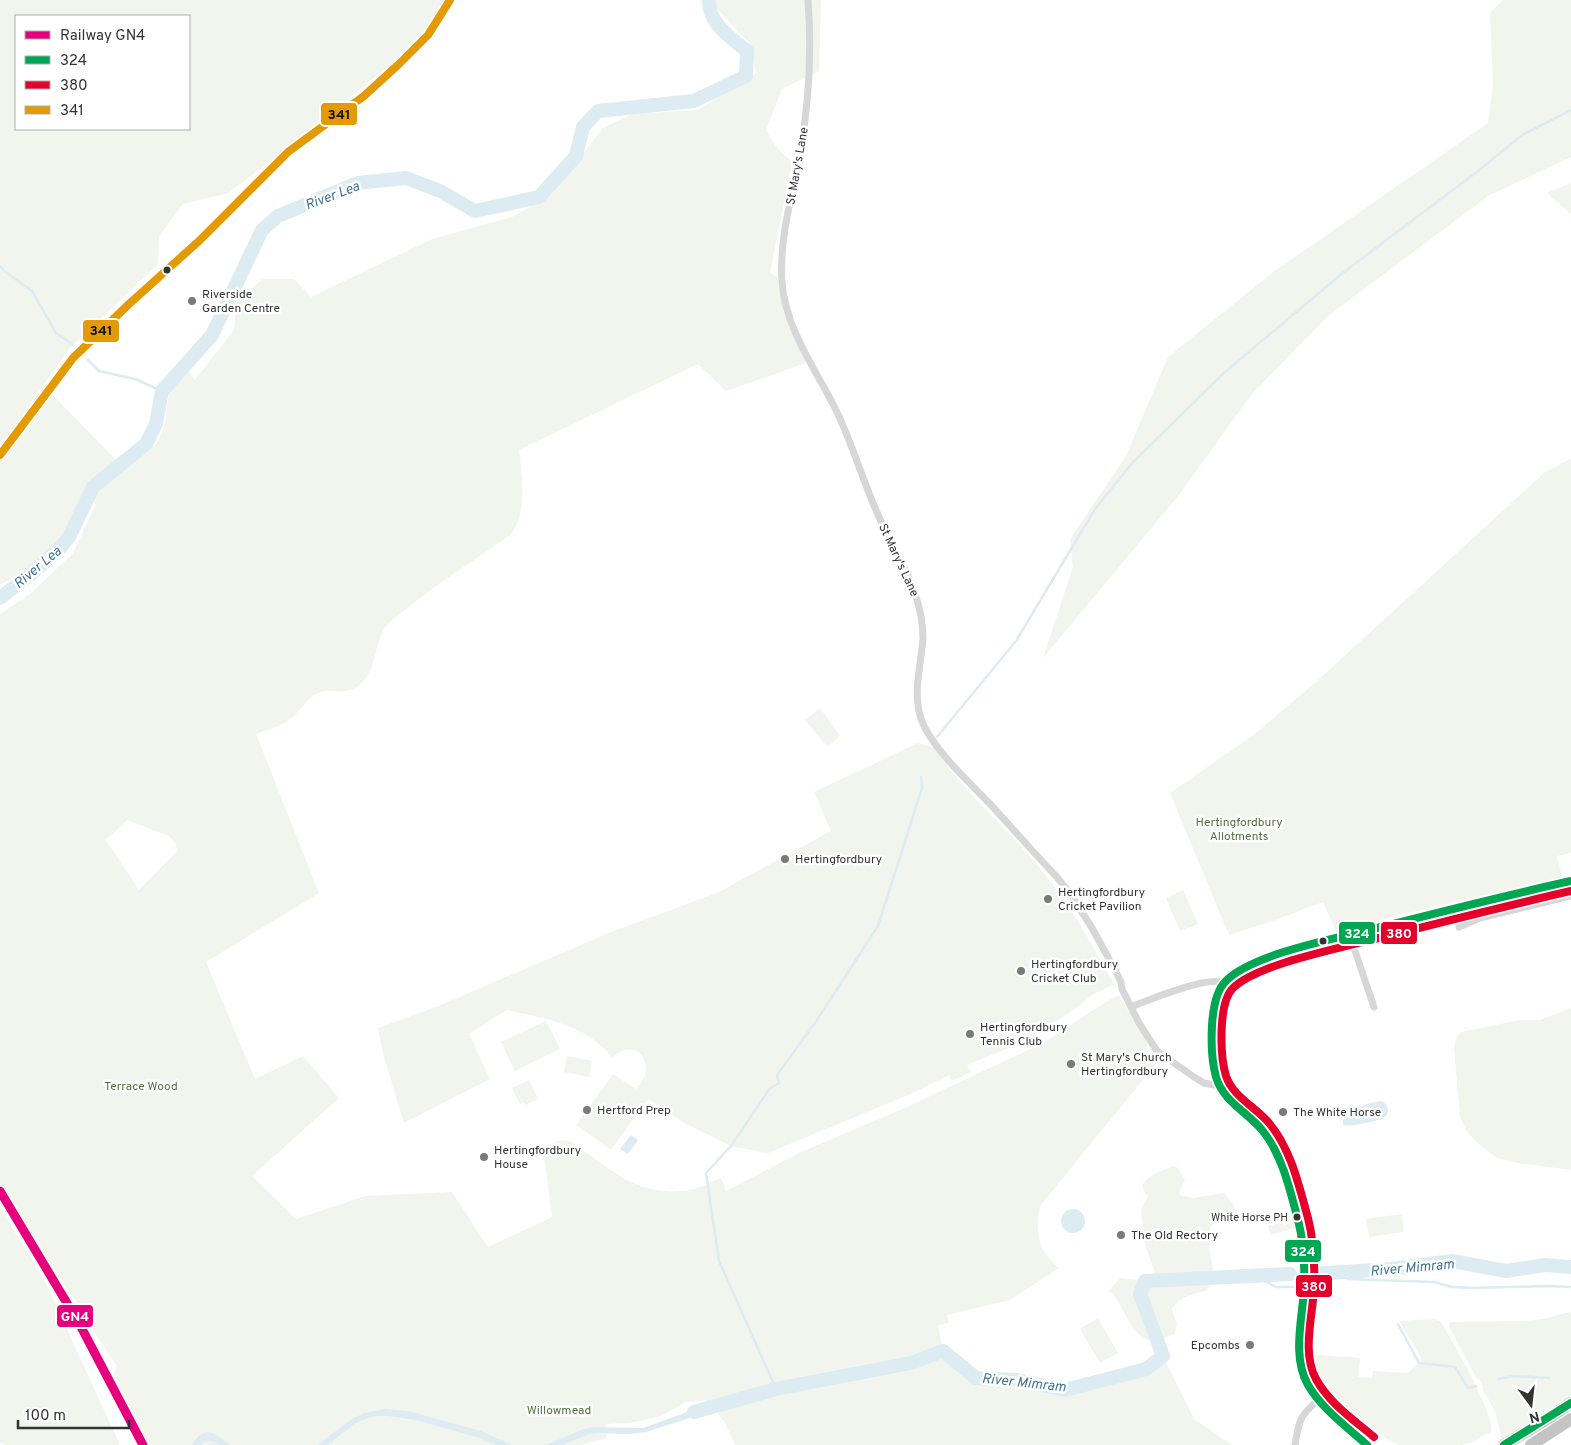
<svg xmlns="http://www.w3.org/2000/svg" width="1571" height="1445" viewBox="0 0 1571 1445" font-family="Overpass,sans-serif">
<style>
.green{fill:#f1f5ed;fill-rule:evenodd}
.water{fill:#ddebf3}
.lines{fill:none;stroke-linecap:round;stroke-linejoin:round}
.stream{stroke:#ddebf3;stroke-width:2.5}
.river{stroke:#ddebf3;stroke-width:14}
.street{stroke:#d7d7d7;stroke-width:7}
.secondary{stroke:#d0d0d0;stroke-width:10}
.highway{stroke:#c4c4c4;stroke-width:12}
.bus-1-casing{stroke:#fff;stroke-width:11}
.bus-2-casing{stroke:#fff;stroke-width:11}
.bus-3-casing{stroke:#fff;stroke-width:11}
.bus-1{stroke:#00a651;stroke-width:8}
.bus-2{stroke:#e4002b;stroke-width:8}
.bus-3{stroke:#e39a05;stroke-width:8}
.rail-1-casing{stroke:#fff;stroke-width:12}
.rail-1{stroke:#e5007d;stroke-width:9}
.bus-dot{fill:#333;stroke:#fff;stroke-width:2}
.poi-dot{fill:#7a7a7a;stroke:#fff;stroke-width:2}
.labels{text-anchor:middle;stroke-width:5;stroke-linejoin:round;paint-order:stroke}
.bus-label{font-size:11px;fill:#333;stroke:#fff;text-anchor:end}
.street-label{font-size:12px;fill:#333;stroke:#fff}
.poi-label{font-size:12px;fill:#333;stroke:#fff;text-anchor:start}
.park-label{font-size:12px;fill:#56703f;stroke:#fff}
.water-label{font-size:14px;font-style:italic;fill:#3f7597;stroke:#fff}
.line-badge{stroke:#fff;stroke-width:2}
.badge-label{font-size:14px;text-anchor:middle;font-weight:bold;fill:#fff}
.pale-badge-label{font-size:14px;text-anchor:middle;font-weight:bold;fill:#111}
</style>
<rect width="100%" height="100%" fill="#fff"/>
<!-- green -->
<path class="green" d="M0 0H445L431 24 405 53 272 160 228 193 183 204 159 236 158 264 69 349 0 447ZM16 16H189V129H16Z
M709 0H821L819 71 782 89 766 130 777 148 792 162 770 273 777 277 784 312 806 363 726 391 698 364 519 450C522 475 528 515 510 535 477 559 442 580 410 606 403 612 393 618 387 625 373 643 378 672 358 686 345 696 332 687 318 693 307 697 300 712 291 719 281 727 267 729 256 734L319 893 206 962 255 1079 303 1056 339 1098 252 1176 296 1219 365 1196 452 1192 488 1247 552 1217 543 1148C549 1146 557 1140 564 1140 572 1140 581 1149 587 1153 619 1177 646 1197 689 1190 699 1189 711 1182 721 1178L726 1191 801 1152 900 1110 1041 1044C1068 1029 1091 1009 1119 995L1147 1042 1146 1052 1148 1059 1155 1065 1040 1206C1035 1231 1037 1251 1059 1268L1010 1300 947 1315 949 1323 938 1325 943 1351 976 1378 1014 1380 1065 1390 1146 1369 1163 1356 1194 1419 1232 1445H735L724 1421 706 1400 686 1402 661 1416 630 1423 605 1424 607 1433 606 1439 594 1441 582 1445H201L206 1441 196 1438 192 1445H149L113 1375 117 1366 86 1320 76 1301 53 1271 0 1183V614L30 594 73 553 96 504 92 501C94 496 96 491 100 487 116 468 145 461 159 439 169 422 164 403 172 387 176 380 182 376 188 370L195 380 234 330 237 301 263 279H294L311 297 432 239 512 217 543 199 581 157 603 128 632 114 698 110 756 73 750 44ZM127 820 169 836 175 843 177 851 139 890 106 840Z
M1503 0H1571V157L1488 196 1328 316 1252 394 1178 496 1043 658 1073 567 1070 539 1126 456 1168 357 1272 273 1488 123 1493 85 1490 13Z
M1571 183V214L1547 193Z
M52 394 117 461 87 486 79 500 69 526 56 545 24 571 0 585V460Z
M1571 459V853L1557 856 1562 877 1396 916 1336 932 1323 902 1275 920 1229 935 1170 793 1255 734 1317 681 1545 472Z
M820 708 840 736 830 745H826L805 720Z
M918 743 935 748C967 798 1015 834 1050 881 1066 902 1081 925 1094 948 1100 958 1107 976 1115 984L1094 994 1068 1014 1018 1044 967 1065 971 1072 952 1081 949 1075 913 1093 768 1153 731 1146 684 1123 648 1099 611 1150 576 1125 613 1074 636 1089C639 1085 643 1081 645 1076 649 1059 639 1045 621 1051 618 1052 614 1056 612 1058 588 1025 544 1018 507 1010L469 1034 490 1079 404 1123 383 1054 378 1028 436 1007 611 932 717 893 831 831 814 792Z
M1183 890 1198 924 1180 931 1166 898Z
M1571 1008V1170L1518 1163 1497 1158 1480 1145 1467 1132 1460 1117 1454 1048 1456 1038 1461 1032 1520 1020H1540Z
M546 1021 560 1049 515 1071 501 1042Z
M567 1056 592 1061 589 1077 564 1072Z
M529 1080 538 1099 526 1105 524 1102 520 1104 512 1088Z
M1174 1166 1178 1168 1185 1180 1179 1193 1181 1196 1194 1198 1224 1193 1233 1203 1237 1215 1232 1222 1216 1221 1210 1228 1211 1239 1209 1248 1214 1275 1207 1290C1194 1294 1180 1296 1172 1309L1177 1325 1174 1334 1154 1342C1132 1335 1132 1325 1121 1307 1118 1301 1113 1296 1109 1290L1120 1278 1137 1280 1155 1273 1145 1245 1141 1210 1148 1196 1146 1195 1142 1185C1150 1173 1162 1171 1174 1166Z
M0 1208 43 1277 120 1445H5L0 1443Z
M1402 1214 1404 1232 1369 1237 1366 1219Z
M1283 1222 1284 1225 1293 1223 1295 1228 1271 1235 1268 1226Z
M1571 1312V1397L1507 1438H1501C1498 1420 1494 1404 1482 1390L1483 1388 1480 1380 1477 1379 1449 1326 1450 1322 1526 1321 1542 1319Z
M1098 1318 1118 1353 1100 1363 1080 1329Z
M1434 1319 1441 1322C1452 1341 1495 1413 1491 1432L1472 1442 1462 1445H1399C1376 1436 1323 1386 1310 1365 1308 1362 1308 1358 1308 1354L1360 1358 1358 1377 1372 1378 1373 1371 1408 1373 1418 1364 1422 1359 1399 1321Z"/>
<!-- water -->
<path class="water" d="M1380 1101 1384 1102 1388 1108C1388 1111 1388 1113 1386 1116 1382 1121 1350 1127 1343 1125V1120C1349 1109 1368 1103 1380 1101Z
M631 1135 638 1140 628 1154 620 1149Z
M1061 1221a12 12 0 1 1 24 0a12 12 0 1 1-24 0Z
M709 1404 715 1410 646 1432 629 1434 599 1433 589 1434 562 1445H546L581 1430 593 1427 643 1428Z
M385 1409 408 1411 481 1431 513 1445H497L480 1438 416 1420 388 1416H376L365 1419 354 1424 328 1445H317L352 1419 364 1413Z
M208 1432 213 1433 231 1445C228 1445 225 1445 222 1445 213 1443 209 1437 201 1445H192C196 1438 200 1433 208 1432Z"/>
<g class="lines">
<!-- stream -->
<path class="stream" d="M0 266 4 271 32 291 56 333 72 344
M88 360 99 371 135 379 162 391
M937 737 1016 641 1095 509 1133 462 1226 371 1344 272 1478 171 1522 135 1571 110
M1256 1276 1276 1287H1295
M1348 1279 1434 1282 1452 1287 1474 1288 1548 1286 1571 1287
M1398 1324 1419 1363 1455 1367 1468 1388 1476 1386
M1498 1379 1514 1376 1549 1378
M776 1389 719 1261 706 1173 731 1146 770 1088 779 1083 777 1075 817 1020 878 926 922 788 921 777"/>
<!-- river -->
<path class="river" d="M0 598 31 574 60 548 69 537 93 487 146 444 156 424 162 391 212 335 262 230 278 216 358 183 406 178 440 191 475 211 539 197 576 156 583 127 598 111 694 101 746 76 747 51C731 38 708 23 709 0
M1312 1274 1391 1269 1452 1261 1506 1271 1545 1265 1571 1267
M694 1412 776 1389 911 1363 943 1351 976 1378 1018 1380 1065 1390 1146 1369 1163 1356 1140 1294 1145 1281 1290 1274"/>
<!-- street -->
<path class="street" d="M808 0C812 52 809 103 800 154 792 196 779 239 782 282 785 328 816 370 836 410 853 445 863 482 879 517 890 542 905 565 914 591 920 607 923 622 923 638 921 667 911 696 923 724 936 752 970 783 991 805 1013 829 1034 853 1056 876L1071 895 1092 928 1114 968 1121 982 1122 989 1139 1023 1157 1051 1194 1077 1204 1083 1219 1086
M1459 927 1480 918 1571 896
M1351 935 1354 948 1374 1007
M1131 1007C1148 1000 1210 975 1224 983
M1295 1445C1299 1419 1300 1416 1319 1399
M1367 1445C1349 1429 1320 1406 1308 1385 1293 1361 1302 1326 1303 1299 1305 1272 1306 1246 1298 1220 1291 1195 1281 1159 1267 1137 1253 1114 1223 1105 1216 1077 1211 1056 1209 1000 1224 983 1245 957 1340 938 1373 929 1439 912 1505 896 1571 881"/>
<!-- secondary -->
<path class="secondary" d="M0 455 42 398 73 358 129 304 199 241 288 152 364 96 399 64 428 35 450 0"/>
<!-- highway -->
<path class="highway" d="M1504 1445 1552 1416 1571 1403
M1531 1445 1571 1419"/>
<defs>
<path id="bus-1" d="M1367 1445C1347 1427 1322 1409 1308 1385 1292 1357 1302 1320 1304 1290 1305 1266 1304 1243 1298 1220 1290 1190 1282 1154 1262 1130 1247 1112 1223 1101 1216 1077 1210 1055 1208 1000 1225 982 1249 955 1333 939 1369 930 1436 913 1503 896 1571 881
M1504 1445 1571 1403"/>
<path id="bus-2" d="M1374 1437C1354 1420 1329 1403 1316 1379 1302 1354 1312 1318 1314 1290 1315 1266 1314 1242 1308 1218 1299 1186 1291 1149 1269 1123 1256 1107 1233 1097 1226 1076 1220 1056 1218 1003 1233 988 1257 965 1329 951 1362 942 1432 925 1501 907 1571 891"/>
<path id="bus-3" d="M0 455 73 358 129 304 199 241 288 152 364 96 399 64 428 35 450 0"/>
</defs>
<!-- bus-1 casing -->
<use href="#bus-1" class="bus-1-casing"/>
<!-- bus-2 casing -->
<use href="#bus-2" class="bus-2-casing"/>
<!-- bus-3 casing -->
<use href="#bus-3" class="bus-3-casing"/>
<!-- bus-1 -->
<use href="#bus-1" class="bus-1"/>
<!-- bus-2 -->
<use href="#bus-2" class="bus-2"/>
<!-- bus-3 -->
<use href="#bus-3" class="bus-3"/>
<defs>
<path id="rail-1" d="M0 1191 80 1325 143 1445"/>
</defs>
<!-- rail-1 casing -->
<use href="#rail-1" class="rail-1-casing"/>
<!-- rail-1 -->
<use href="#rail-1" class="rail-1"/>
</g>
<!-- markers -->
<g class="bus-dot">
<circle cx="167" cy="270" r="4.5"/>
<circle cx="1323" cy="941" r="4.5"/>
<circle cx="1297" cy="1217" r="4.5"/>
</g>
<g class="poi-dot">
<circle cx="192" cy="301" r="5"/>
<circle cx="785" cy="859" r="5"/>
<circle cx="1048" cy="899" r="5"/>
<circle cx="1021" cy="971" r="5"/>
<circle cx="970" cy="1034" r="5"/>
<circle cx="1071" cy="1064" r="5"/>
<circle cx="587" cy="1110" r="5"/>
<circle cx="1283" cy="1112" r="5"/>
<circle cx="484" cy="1157" r="5"/>
<circle cx="1121" cy="1235" r="5"/>
<circle cx="1250" cy="1345" r="5"/>
</g>
<g class="labels">
<!-- bus labels -->
<g class="bus-label">
<text x="1288" y="1221">White Horse PH</text>
</g>
<!-- street labels -->
<g class="street-label">
<text transform="translate(797 166) rotate(-80)" y="4">St Mary's Lane</text>
<text transform="translate(899 560) rotate(65)" y="4">St Mary's Lane</text>
</g>
<!-- poi labels -->
<g class="poi-label">
<text x="202" y="298">Riverside<tspan x="202" dy="14">Garden Centre</tspan></text>
<text x="795" y="863">Hertingfordbury</text>
<text x="1058" y="896">Hertingfordbury<tspan x="1058" dy="14">Cricket Pavilion</tspan></text>
<text x="1031" y="968">Hertingfordbury<tspan x="1031" dy="14">Cricket Club</tspan></text>
<text x="980" y="1031">Hertingfordbury<tspan x="980" dy="14">Tennis Club</tspan></text>
<text x="1081" y="1061">St Mary's Church<tspan x="1081" dy="14">Hertingfordbury</tspan></text>
<text x="597" y="1114">Hertford Prep</text>
<text x="1293" y="1116">The White Horse</text>
<text x="494" y="1154">Hertingfordbury<tspan x="494" dy="14">House</tspan></text>
<text x="1131" y="1239">The Old Rectory</text>
<text x="1240" y="1349" text-anchor="end">Epcombs</text>
</g>
<!-- park labels -->
<g class="park-label">
<text x="1239" y="826">Hertingfordbury<tspan x="1239" dy="14">Allotments</tspan></text>
<text x="141" y="1090">Terrace Wood</text>
<text x="559" y="1414">Willowmead</text>
</g>
<!-- water labels -->
<g class="water-label">
<text transform="translate(332 195) rotate(-21)" y="5">River Lea</text>
<text transform="translate(37 567) rotate(-40)" y="5">River Lea</text>
<text transform="translate(1412 1267) rotate(-5)" y="5">River Mimram</text>
<text transform="translate(1024 1382) rotate(6)" y="5">River Mimram</text>
</g>
</g>
<g class="line-badge">
<rect x="320" y="102" width="38" height="24" rx="5" fill="#e39a05"/>
<rect x="82" y="319" width="38" height="24" rx="5" fill="#e39a05"/>
<rect x="1380" y="921" width="38" height="24" rx="5" fill="#e4002b"/>
<rect x="1338" y="921" width="38" height="24" rx="5" fill="#00a651"/>
<rect x="1284" y="1239" width="38" height="24" rx="5" fill="#00a651"/>
<rect x="1295" y="1274" width="38" height="24" rx="5" fill="#e4002b"/>
<rect x="56" y="1304" width="38" height="24" rx="5" fill="#e5007d"/>
</g>
<g class="badge-label">
<text x="1399" y="938">380</text>
<text x="1357" y="938">324</text>
<text x="1303" y="1256">324</text>
<text x="1314" y="1291">380</text>
<text x="75" y="1321">GN4</text>
</g>
<g class="pale-badge-label">
<text x="339" y="119">341</text>
<text x="101" y="335">341</text>
</g>
<!-- legend -->
<rect x="15" y="15" width="175" height="115" fill="#ffffff" stroke="#adadad"/>
<rect x="25" y="31" width="25" height="8" fill="#e5007d" stroke="#adadad"/>
<text x="60" y="40" font-size="15" fill="#333333">Railway GN4</text>
<rect x="25" y="56" width="25" height="8" fill="#00a651" stroke="#adadad"/>
<text x="60" y="65" font-size="15" fill="#333333">324</text>
<rect x="25" y="81" width="25" height="8" fill="#e4002b" stroke="#adadad"/>
<text x="60" y="90" font-size="15" fill="#333333">380</text>
<rect x="25" y="106" width="25" height="8" fill="#e39a05" stroke="#adadad"/>
<text x="60" y="115" font-size="15" fill="#333333">341</text>
<!-- north arrow -->
<g transform="translate(1531 1405) rotate(165)" stroke="#ffffff" stroke-width="4" paint-order="stroke">
<path d="M0-4L9 19L0 12L-9 19Z" fill="#333333"/>
<text y="-8" font-size="14" font-weight="bold" text-anchor="middle" fill="#333333">N</text>
</g>
<!-- scale -->
<path d="M18 1420v8h111v-8" fill="none" stroke="#333333" stroke-width="2.5"/>
<text x="25" y="1420" font-size="15" fill="#333333" stroke="#ffffff" stroke-width="4" paint-order="stroke">100 m</text>
</svg>
